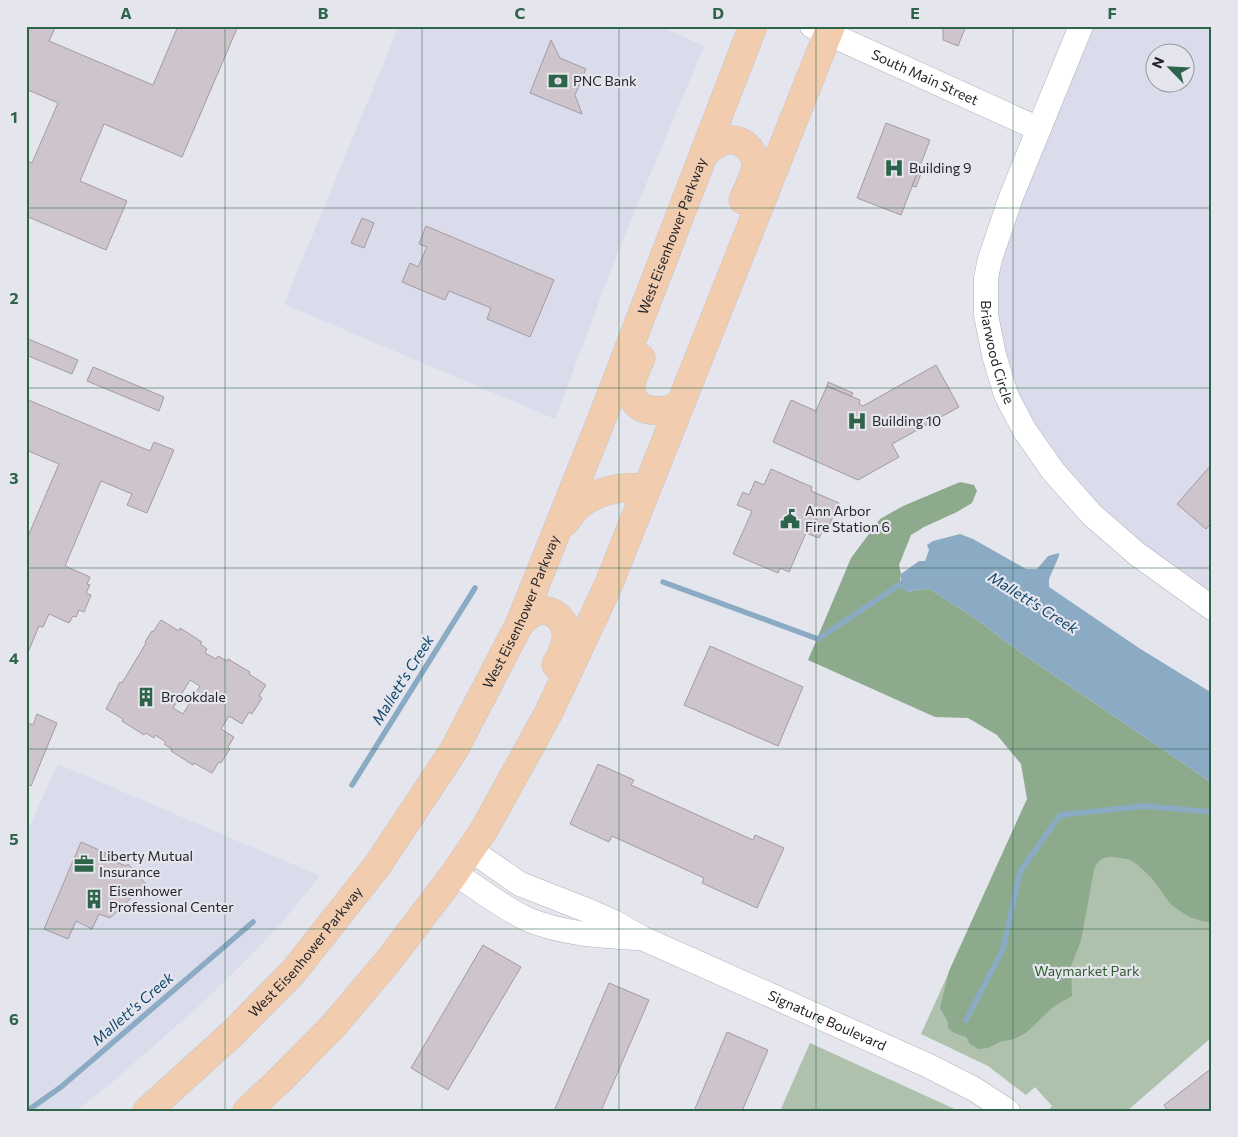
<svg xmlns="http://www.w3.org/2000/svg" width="1238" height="1137" viewBox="0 0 1238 1137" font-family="Commissioner,sans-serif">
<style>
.built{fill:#dadbeb;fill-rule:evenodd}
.green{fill:#aec1ad}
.forest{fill:#8eaa8d}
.water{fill:#8babc5}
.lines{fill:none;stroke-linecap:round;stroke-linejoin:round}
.stream{stroke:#8babc5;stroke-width:5.5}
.building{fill:#cdc5cb;stroke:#a39ba0;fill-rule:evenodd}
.minor-casing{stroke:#b1b2ba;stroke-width:25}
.major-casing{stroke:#c6c6c7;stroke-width:29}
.minor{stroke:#fff;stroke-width:24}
.major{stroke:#f2ccae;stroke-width:28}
.grid{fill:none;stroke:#2e644a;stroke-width:1;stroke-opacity:0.55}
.labels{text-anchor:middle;stroke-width:4.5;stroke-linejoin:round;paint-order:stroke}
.street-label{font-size:14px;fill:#252529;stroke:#e5e5ee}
.poi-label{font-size:14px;fill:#252529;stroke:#e5e5ee;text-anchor:start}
.park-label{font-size:14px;fill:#315b31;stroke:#e5e5ee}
.water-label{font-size:15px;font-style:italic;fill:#12466a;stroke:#e5e5ee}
.neatline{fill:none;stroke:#2e644a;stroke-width:2}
.grid-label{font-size:16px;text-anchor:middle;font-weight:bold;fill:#2e644a}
</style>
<rect width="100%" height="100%" fill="#e5e5ee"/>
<!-- built -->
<path class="built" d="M399 26H659L704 46 616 256 555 419 284 304Z
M1081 26H1212V608L1137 554 1025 431 986 315 1039 129ZM1156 52H1186V82H1156Z
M58 764 320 876 279 926 239 967 198 1007 109 1085 76 1111H32L26 1102V834Z"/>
<!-- green -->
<path class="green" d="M1048 753 1212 783V1037L1127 1111H1048L1052 1106 1035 1087 1026 1095 988 1066 921 1034Z
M810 1043 959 1111H780Z"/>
<!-- forest -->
<path class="forest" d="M960 482 974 485 977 491 972 503 957 512 924 527 911 535 899 565 901 574 900 581 907 592 928 588 976 619 1020 652 1212 783V922C1197 922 1185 915 1173 906 1166 900 1163 892 1157 885 1153 879 1139 865 1132 861 1128 858 1119 858 1114 857 1103 856 1097 861 1094 870L1081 941 1071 966 1072 996 1053 1007 1027 1032 1014 1039 1000 1042 988 1048 978 1049 970 1044 966 1037 954 1033 948 1028V1022L940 1008 949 971 1027 799 1021 764 997 735 968 718 935 717 808 660 851 558 880 519 903 506Z"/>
<!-- water -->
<path class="water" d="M960 534 973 539 1026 569H1037L1048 556 1059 553V556L1049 579V587L1139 648 1212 693V783L1020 652 976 619 928 588 907 592 901 588V574L919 561H925L929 550 927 545 933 541Z"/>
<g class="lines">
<!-- stream -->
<path class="stream" d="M663 582 818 639 905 581
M352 785 475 588
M966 1020 1003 949 1020 872 1060 815 1145 806 1212 812
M27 1111 61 1087 253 922"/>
</g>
<!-- building -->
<path class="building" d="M26 26H56L49 41 153 85 178 26H238L182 157 104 124 80 181 127 201 106 250 26 216V161L32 163 58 103 26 89Z
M943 26H966L958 46 943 40Z
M551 40 560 58 586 69 575 95 582 114 530 93Z
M886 123 930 140 901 215 857 198Z
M919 169 922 171 916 187 912 186Z
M362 218 374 223 364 248 351 243Z
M426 226 554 280 530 337 487 319 491 308 449 291 445 300 402 282 410 263 418 267 427 247 419 244Z
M26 338 78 360 72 374 26 355Z
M936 365 959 407 892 444 899 457 858 480 773 442 791 400 816 411 827 386 860 400 859 404 863 406Z
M93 367 164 397 159 411 87 381Z
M828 382 853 393 851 396 827 386Z
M26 399 150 451 154 442 174 450 147 513 127 505 132 494 101 481 65 566 90 577 87 584 90 585 86 593 91 595 84 612 79 610 76 617 73 616 69 623 49 614 43 627 39 626 26 657V541L59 464 26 450Z
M1212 464V522L1206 529 1177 504Z
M771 469 812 487 811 491 839 503 828 528 824 527 819 538 806 533 789 572 780 568 778 573 733 554 752 511 737 505 743 492 749 495 755 481 764 485Z
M161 620 179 631 180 628 202 642 200 644 207 649 205 653 216 659 218 656 227 661 228 659 250 672 249 674 266 685 259 696 262 698 252 714 249 712 242 724 229 716 221 729 234 737 228 747 230 749 221 763 219 762 212 773 194 763 193 765 171 751 172 749 164 744 166 742 155 735 154 738 146 733 144 735 122 721 123 719 106 709 120 682 122 683 146 643 145 642 152 631 153 632ZM190 680 200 686 183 714 173 708Z
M710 646 803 687 778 746 684 705Z
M37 714 57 723 31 786 26 784V722L33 725Z
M598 764 634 780 631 785 753 840 755 835 784 848 757 908 702 883 704 878 612 836 609 842 570 824Z
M81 842 106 853 104 857 126 866 128 864 146 884 110 918 99 914 92 929 76 921 68 939 44 929Z
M483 945 521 967 448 1090 411 1068Z
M609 983 649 1000 601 1111H554Z
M727 1032 768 1050 742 1111H694Z
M1212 1068V1111H1168L1164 1105Z"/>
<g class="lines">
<defs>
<g id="minor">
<path id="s1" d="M812 26 1039 129"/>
<path id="s2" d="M1081 26 1011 197 990 259 986 278V315L994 355 1006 395 1025 431 1053 471 1091 514 1137 554 1212 608"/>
<path id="s3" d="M471 850 520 884 589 911 614 922 642 938 927 1065 974 1089 1008 1111"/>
<path d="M455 873C478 889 502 907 527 919 562 934 601 936 638 938"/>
</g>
<g id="major">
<path d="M704 153C711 148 719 141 728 140 745 138 759 155 755 171 752 181 747 191 743 200"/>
<path d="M641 358C637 367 631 378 631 388 631 414 661 414 679 406"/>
<path d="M565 522C569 517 573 511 578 506 597 490 623 486 647 488"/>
<path d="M520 623C525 619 531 613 537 611 554 607 568 622 566 639 565 649 560 657 556 665"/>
<path id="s4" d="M147 1111 233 1033 294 971 377 866 454 750 520 623 599 426 753 26"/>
<path d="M247 1111 278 1082 335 1024 389 960 455 873 484 830 549 712 608 586 831 26"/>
</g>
</defs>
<!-- minor casing -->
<use href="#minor" class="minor-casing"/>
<!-- major casing -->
<use href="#major" class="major-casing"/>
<!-- minor -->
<use href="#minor" class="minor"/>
<!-- major -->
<use href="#major" class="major"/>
</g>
<!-- grid -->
<path class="grid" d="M225 26V1111M422 26V1111M619 26V1111M816 26V1111M1013 26V1111M26 208H1212M26 388H1212M26 568H1212M26 749H1212M26 929H1212"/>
<!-- icons -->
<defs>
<symbol id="bank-bare" viewBox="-9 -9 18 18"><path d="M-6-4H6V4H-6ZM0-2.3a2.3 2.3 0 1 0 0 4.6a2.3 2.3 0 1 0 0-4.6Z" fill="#2e644a" stroke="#e5e5ee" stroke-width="2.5" paint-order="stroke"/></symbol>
<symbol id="hospital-bare" viewBox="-9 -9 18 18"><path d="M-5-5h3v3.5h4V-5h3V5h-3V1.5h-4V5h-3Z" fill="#2e644a" stroke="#e5e5ee" stroke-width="2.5" paint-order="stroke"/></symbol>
<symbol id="civic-bare" viewBox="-9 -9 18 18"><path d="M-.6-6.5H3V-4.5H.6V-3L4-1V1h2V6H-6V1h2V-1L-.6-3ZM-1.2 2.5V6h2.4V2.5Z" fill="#2e644a" stroke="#e5e5ee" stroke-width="2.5" paint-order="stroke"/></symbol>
<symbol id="building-bare" viewBox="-9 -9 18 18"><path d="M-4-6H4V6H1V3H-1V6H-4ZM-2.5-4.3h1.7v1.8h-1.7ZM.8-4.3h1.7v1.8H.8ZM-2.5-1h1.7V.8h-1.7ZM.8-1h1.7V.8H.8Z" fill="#2e644a" stroke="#e5e5ee" stroke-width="2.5" paint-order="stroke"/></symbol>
<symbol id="office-bare" viewBox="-9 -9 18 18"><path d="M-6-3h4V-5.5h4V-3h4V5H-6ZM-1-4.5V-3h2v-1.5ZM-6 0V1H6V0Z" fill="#2e644a" stroke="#e5e5ee" stroke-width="2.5" paint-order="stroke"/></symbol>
</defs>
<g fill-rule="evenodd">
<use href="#bank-bare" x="544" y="67" width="28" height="28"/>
<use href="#hospital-bare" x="880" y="154" width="28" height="28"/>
<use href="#hospital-bare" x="843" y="407" width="28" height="28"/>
<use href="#civic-bare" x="776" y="505" width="28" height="28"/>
<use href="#building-bare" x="132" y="683" width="28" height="28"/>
<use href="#office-bare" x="70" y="850" width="28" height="28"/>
<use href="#building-bare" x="80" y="885" width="28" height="28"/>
</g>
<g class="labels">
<!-- street labels -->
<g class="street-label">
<text dy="5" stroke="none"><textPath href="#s1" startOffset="124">South Main Street</textPath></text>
<text dy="5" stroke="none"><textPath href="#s4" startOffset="1035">West Eisenhower Parkway</textPath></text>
<text dy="5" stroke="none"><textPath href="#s2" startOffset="345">Briarwood Circle</textPath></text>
<text dy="5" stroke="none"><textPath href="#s4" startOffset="630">West Eisenhower Parkway</textPath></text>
<text dy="5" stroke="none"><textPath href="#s4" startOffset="225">West Eisenhower Parkway</textPath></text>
<text dy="5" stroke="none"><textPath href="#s3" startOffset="396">Signature Boulevard</textPath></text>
</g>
<!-- poi labels -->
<g class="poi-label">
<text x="573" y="86">PNC Bank</text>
<text x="909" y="173">Building 9</text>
<text x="872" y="426">Building 10</text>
<text x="805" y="516">Ann Arbor<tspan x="805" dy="16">Fire Station 6</tspan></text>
<text x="161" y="702">Brookdale</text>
<text x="99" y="861">Liberty Mutual<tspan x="99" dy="16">Insurance</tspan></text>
<text x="109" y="896">Eisenhower<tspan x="109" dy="16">Professional Center</tspan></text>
</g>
<!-- park labels -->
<g class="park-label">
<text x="1087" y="976">Waymarket Park</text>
</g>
<!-- water labels -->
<g class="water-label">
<text transform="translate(1033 603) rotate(32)" y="5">Mallett's Creek</text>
<text transform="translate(403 680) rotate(-58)" y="5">Mallett's Creek</text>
<text transform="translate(133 1009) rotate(-41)" y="5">Mallett's Creek</text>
</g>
</g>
<!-- border -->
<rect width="1238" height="1137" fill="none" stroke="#e5e5ee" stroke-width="55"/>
<!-- north arrow -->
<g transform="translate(1170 68) rotate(294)"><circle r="24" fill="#e5e5ee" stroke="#98989f"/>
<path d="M0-4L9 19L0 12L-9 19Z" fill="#2e644a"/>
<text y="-8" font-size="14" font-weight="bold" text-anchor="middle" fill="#252529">N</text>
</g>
<rect x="28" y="28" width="1182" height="1082" class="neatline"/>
<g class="grid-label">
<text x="126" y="19">A</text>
<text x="323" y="19">B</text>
<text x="520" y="19">C</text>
<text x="718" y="19">D</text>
<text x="915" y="19">E</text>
<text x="1112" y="19">F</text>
<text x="14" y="123">1</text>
<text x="14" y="304">2</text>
<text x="14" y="484">3</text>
<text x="14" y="664">4</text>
<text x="14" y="845">5</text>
<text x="14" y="1025">6</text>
</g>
</svg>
